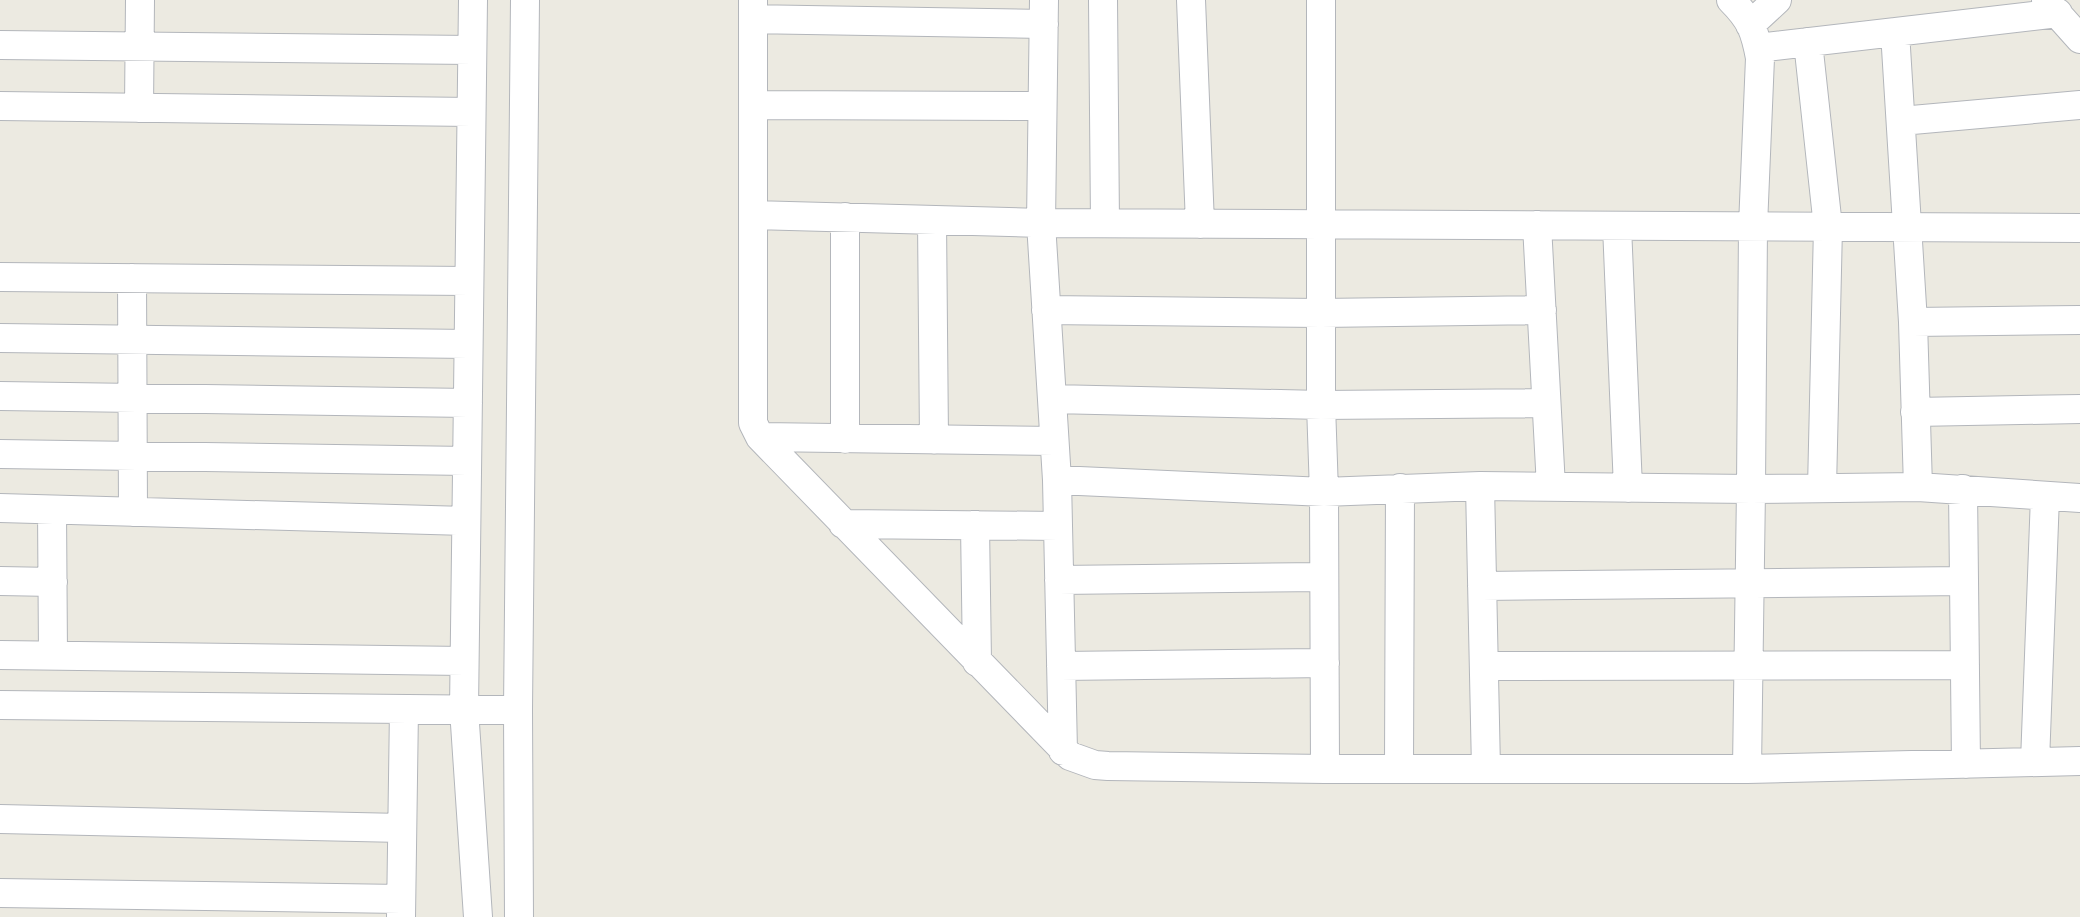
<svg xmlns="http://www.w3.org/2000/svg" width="2080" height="917" viewBox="0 0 2080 917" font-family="Helvetica,sans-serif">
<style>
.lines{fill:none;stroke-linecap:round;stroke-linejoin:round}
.minor-casing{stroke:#b3b6bb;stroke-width:30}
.minor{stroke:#fff;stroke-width:28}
</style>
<rect width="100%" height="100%" fill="#eceae1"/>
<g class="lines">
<defs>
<path id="minor" d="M473 0 464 709 478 917
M753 0V423L760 437 1070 756 1095 765 1108 766 1325 769H1747L2080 761
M1044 0 1041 223 1057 480 1063 751
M1103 0 1105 223
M1191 0 1200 224
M1321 0V405L1324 492 1325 769
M1731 0C1751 20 1755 31 1760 58L1753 226 1751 489 1747 769
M2046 1 2080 39
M753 19 1044 24
M1750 25 1777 0
M1895 32 1913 322 1918 487
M1808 42 1828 227 1822 488
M0 45 472 50
M1758 48 2058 13
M753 105 1042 106
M0 106 471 112
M139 108 140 0
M1901 121 2080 105
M753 215 1041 223 2080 228
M932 220 934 440
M1537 225 1551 487
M1617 226 1628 488
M0 277 469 281
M132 278 133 512
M1046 310 1321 313 1542 310
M1913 322 2080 320
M0 338 468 344
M0 396 468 403
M1052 399 1321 405 1546 403
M1915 412 2080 409
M760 437 1054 441
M845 439V217
M0 454 467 461
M1057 480 1324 492 1480 486 1751 489 1918 487 2080 498
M1480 486 1486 769
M1963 489 1966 764
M0 508 466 521
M52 510 53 655
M843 524 1058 526
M975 525 977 662
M1059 580 1324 577
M0 581 53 582
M1482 586 1964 581
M0 655 464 661
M1061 666 1325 663
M1484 666 1965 665
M0 705 518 710
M2035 762 2045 496
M1399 769 1400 488
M0 819 402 828
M0 893 401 899
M401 917 404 709
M519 917 518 710 525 0"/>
</defs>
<!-- minor casing -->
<use href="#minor" class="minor-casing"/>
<!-- minor -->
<use href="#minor" class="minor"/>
</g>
</svg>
